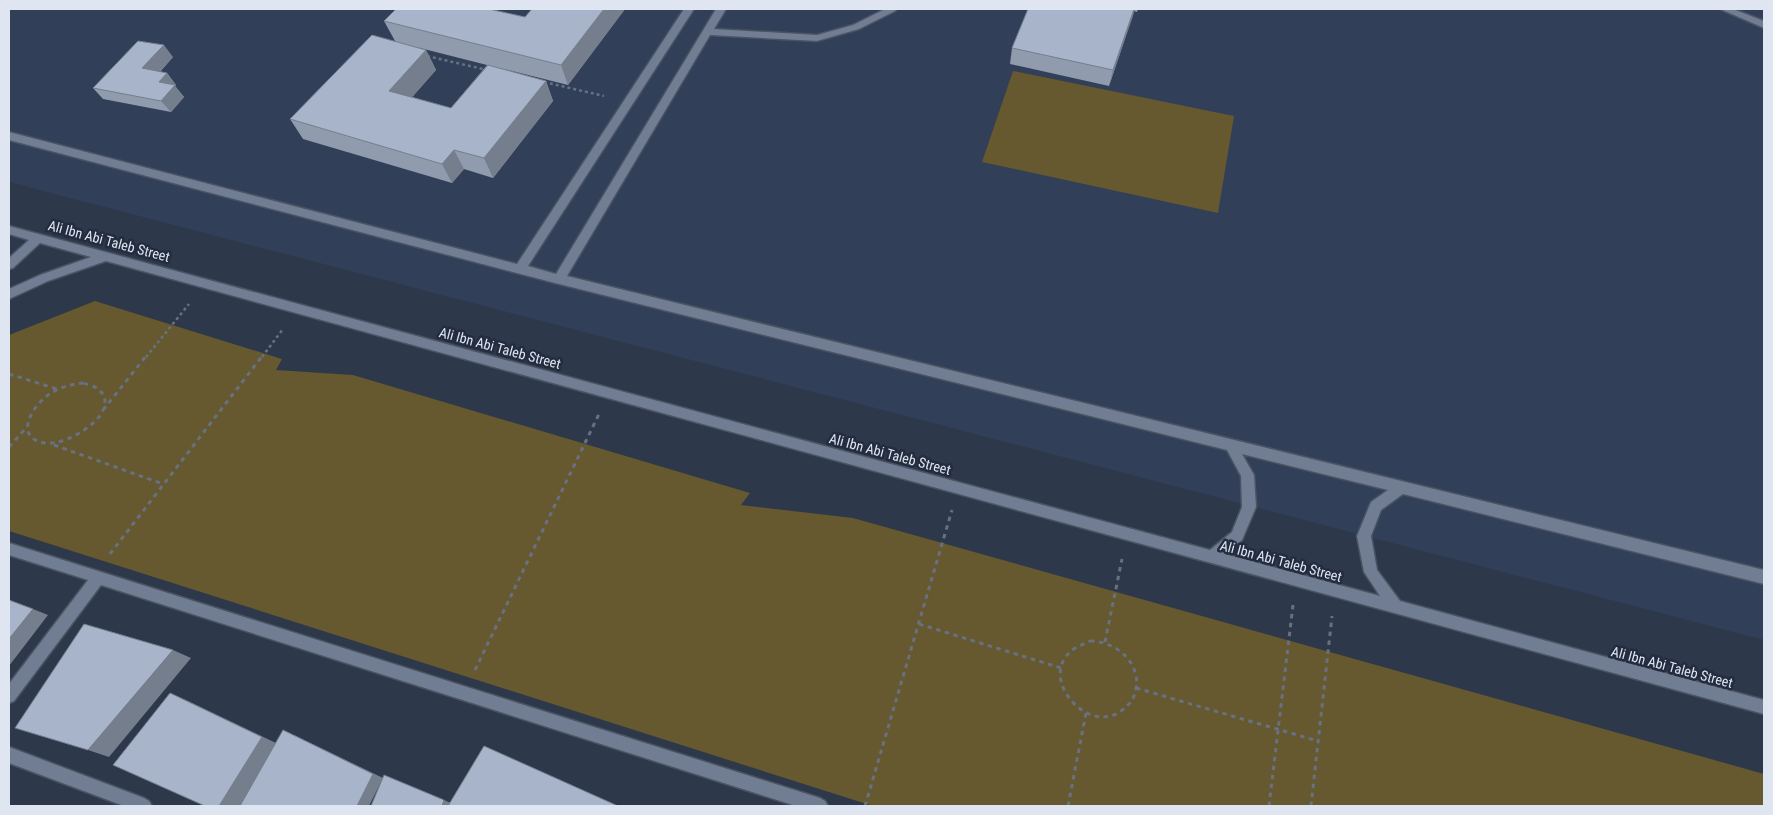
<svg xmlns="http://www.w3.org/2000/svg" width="1773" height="815" viewBox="0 0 1773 815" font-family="'Roboto Condensed',sans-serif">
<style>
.built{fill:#323f58}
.green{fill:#66582f}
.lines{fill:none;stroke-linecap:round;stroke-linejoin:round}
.minor-casing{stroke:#4a5362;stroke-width:3}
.path-far1{stroke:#677181;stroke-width:2.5;stroke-dasharray:3 3;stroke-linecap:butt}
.path{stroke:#677181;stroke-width:3;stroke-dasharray:4.5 4.5;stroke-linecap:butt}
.minor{fill:#717d92;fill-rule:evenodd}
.wall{fill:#909bae;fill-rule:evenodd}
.shaded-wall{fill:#757e8d}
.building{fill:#a7b4ca;stroke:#757e8d}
.labels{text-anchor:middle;stroke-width:5;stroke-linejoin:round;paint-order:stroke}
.street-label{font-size:14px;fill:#dfe6f2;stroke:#232d3f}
</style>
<rect width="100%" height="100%" fill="#2d384a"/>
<!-- built -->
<path class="built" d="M9 9H1764V640L9 182Z"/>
<!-- green -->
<path class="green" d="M1013 71 1234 116 1218 213 982 162Z
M95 301 282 359 276 370 353 375 750 493 741 505 853 518 1764 774V806H873L9 531V335Z"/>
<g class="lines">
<defs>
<path id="minor" d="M684 9H694L528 266 556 274 716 9H726L714 29 817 35 853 25 885 9H897L895 11 859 29 817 41 710 35 567 276 1764 570V584L1403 494 1381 510 1371 536 1377 570 1400 601 1764 700V714L106 261 48 281 9 299V289L40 275 91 257 40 243 13 268 9 269V258L29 240 9 234V226L1210 550 1232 532 1242 507 1241 476 1227 450 559 284 9 140V132L517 264ZM1242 454 1388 490 1371 502 1357 536 1364 572 1380 596 1225 554 1242 540 1256 507 1254 475Z
M1720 9H1733L1764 21V28Z
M9 543 820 798 825 801 828 806H796L101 585 14 701 9 703V684L88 580 9 555Z
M9 747 144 798 149 801 152 806H124L9 763Z"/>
</defs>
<!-- minor casing -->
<use href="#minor" class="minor-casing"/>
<!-- path-far1 -->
<path class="path-far1" d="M427 56 487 70
M544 82 604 96
M146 357 189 304
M262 357 283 329"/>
<!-- path -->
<path class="path" d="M9 374 57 389
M84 383C88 385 95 386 98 389 125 411 67 447 45 443 12 438 33 404 51 393 61 387 72 384 84 383Z
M103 410 147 355
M54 445 163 484
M9 447 27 427
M110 554 263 355
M919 624 1061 668
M1090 641C1115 641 1141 662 1136 689 1134 700 1129 705 1121 711 1089 735 1039 681 1070 652 1075 647 1084 644 1090 641Z
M1105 642 1122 559
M475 670 599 414
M1136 688 1318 741
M865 806 952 510
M1068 806 1086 713
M1269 806 1293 605
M1311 806 1332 616"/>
<!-- minor -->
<use href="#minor" class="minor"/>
</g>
<!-- wall -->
<path class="wall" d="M532 9H625L568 85 500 68 546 81 553 101 493 178 464 169 452 183 303 139 290 119 395 41 384 21 525 17ZM412 46 487 65 451 108 412 97 436 70 426 50Z
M1028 9H1138L1137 12 1134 11 1109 86 1010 64 1012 48Z
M173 57 160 72 167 73 176 85 175 86 184 97 171 112 103 99 93 88Z"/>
<!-- shaded-wall -->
<path class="shaded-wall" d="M604 9H625L568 85 561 65Z
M1134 9H1135L1133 16 1109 86 1113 70Z
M164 45 173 57 152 80 142 68Z
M426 50 436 70 400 111 389 91Z
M167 73 176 85 175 86 184 97 171 112 161 101 159 82Z
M546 81 553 101 493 178 484 158Z
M454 150 464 169 452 183 442 164Z
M33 609 48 615 9 666V639Z
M173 650 191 658 109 757 88 750Z
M170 693 188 701 278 744 240 806H219Z
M294 735 383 778 369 806H357Z
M444 800 453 804 452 806H442Z"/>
<!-- building -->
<path class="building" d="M396 9H489L525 17 532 9H604L561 65 384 21Z
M1028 9H1134L1113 70 1012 48Z
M372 35 426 50 389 91 451 108 488 65 546 81 484 158 454 150 442 164 290 119Z
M138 41 164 45 142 68 167 73 159 82 175 85 161 101 93 88Z
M9 600 33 609 9 639Z
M84 624 173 650 88 750 15 728Z
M170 693 262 737 219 806H205L113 765Z
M283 730 373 774 357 806H240Z
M484 746 618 806H448Z
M384 775 444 800 442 806H371Z"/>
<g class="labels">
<!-- street labels -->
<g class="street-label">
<text transform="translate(109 241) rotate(15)" y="5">Ali Ibn Abi Taleb Street</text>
<text transform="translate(500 348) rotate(15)" y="5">Ali Ibn Abi Taleb Street</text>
<text transform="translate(890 454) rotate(15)" y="5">Ali Ibn Abi Taleb Street</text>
<text transform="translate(1281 561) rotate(15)" y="5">Ali Ibn Abi Taleb Street</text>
<text transform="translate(1672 667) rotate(15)" y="5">Ali Ibn Abi Taleb Street</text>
</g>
</g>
<!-- border -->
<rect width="1773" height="815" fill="none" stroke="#dfe6f2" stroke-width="20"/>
</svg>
